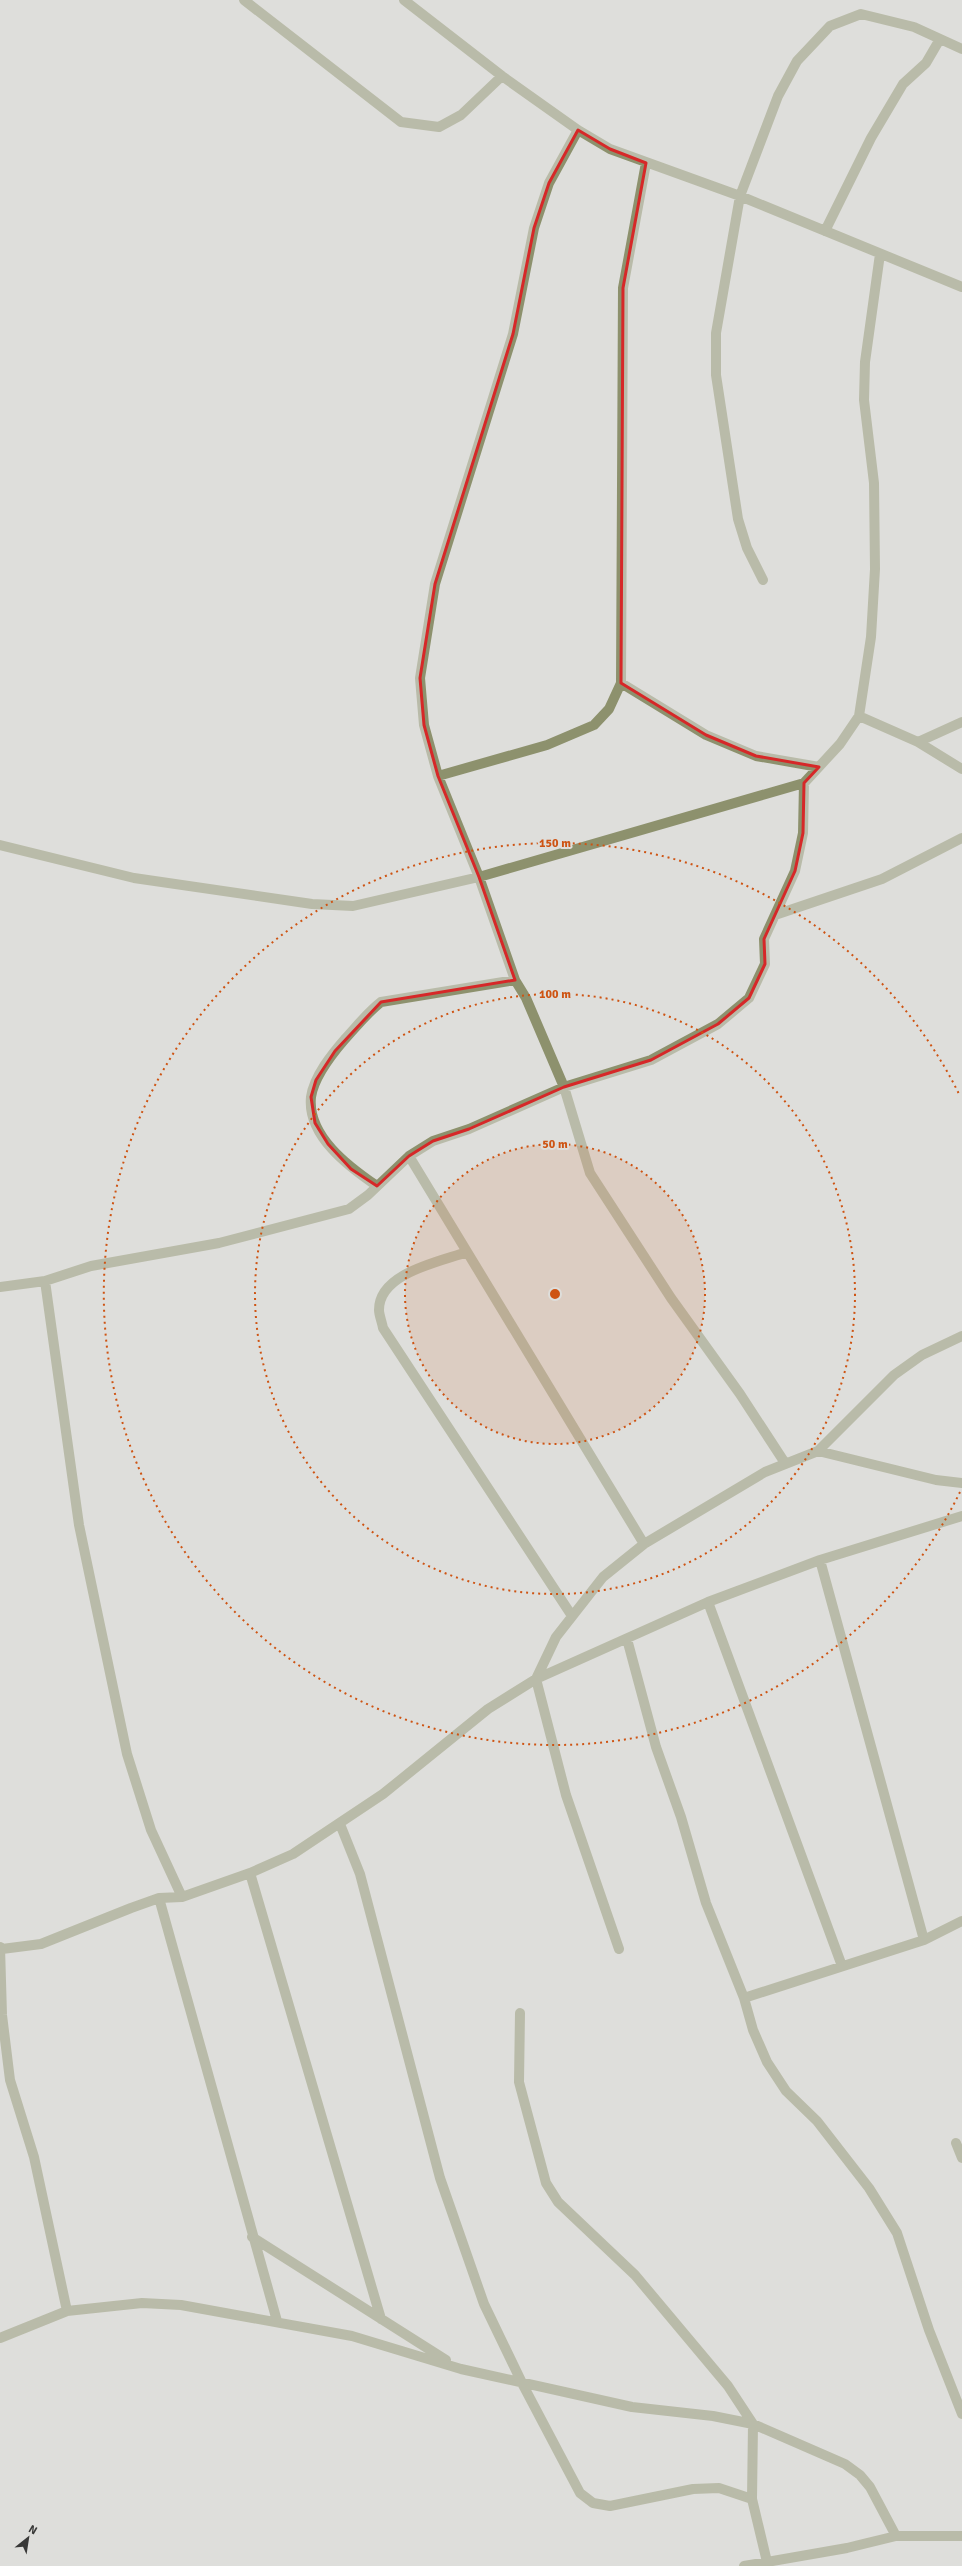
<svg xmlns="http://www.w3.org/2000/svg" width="962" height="2566" viewBox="0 0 962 2566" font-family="Signika,sans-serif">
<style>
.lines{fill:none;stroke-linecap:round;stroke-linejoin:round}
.minor{stroke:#8d916d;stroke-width:10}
.marked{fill:none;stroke:#d62828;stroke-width:3;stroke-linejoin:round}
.ring{fill:none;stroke:#ce5413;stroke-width:2;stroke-dasharray:2 4}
.centre{fill:#ce5413;stroke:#dededb;stroke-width:2}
.ring-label{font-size:12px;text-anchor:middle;font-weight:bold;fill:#ce5413;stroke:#dededb;stroke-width:4;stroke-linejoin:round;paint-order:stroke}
</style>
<rect width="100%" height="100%" fill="#dededb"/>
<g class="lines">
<!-- minor -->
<path class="minor" d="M244 0 401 122 439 127 461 115 502 76
M404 0 502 76 578 130 610 149 740 196 962 287
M578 130 549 183 534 228 513 334 435 584 420 678 424 725 438 776 479 877 515 980 526 998 564 1087 590 1173 671 1298 740 1394 785 1463
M646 163 623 288 621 683 706 735 756 756 819 767
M825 231 871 138 903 84 926 63 940 39
M763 580 747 548 738 519 716 375V333L740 196 778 96 797 61 830 26 861 14 914 27 962 49
M859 716 918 742 962 769
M918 742 962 722
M438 776 547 745 594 725 609 709 621 683
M0 845 134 878 312 904 353 906 479 877 804 783 840 744 859 716 871 637 875 569 874 483 864 400 865 362 880 254
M775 915 882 879 962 838
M409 1156 644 1544
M377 1186C349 1167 307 1136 311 1097 314 1076 332 1054 345 1039 357 1026 367 1013 381 1002L515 980
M467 1252C439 1262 379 1273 379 1310 379 1315 382 1322 383 1328L572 1616
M45 1281 79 1525 127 1754 151 1830 182 1897
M0 1287 45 1281 91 1266 219 1243 349 1209 368 1195 409 1156 433 1141 469 1129 564 1087 651 1060 718 1024 749 998 765 964 764 939 795 871 803 833 804 783
M818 1451 936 1480 962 1483
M820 1560 924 1940
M708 1602 842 1966
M627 1639 656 1747 681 1817 706 1903 744 1998 753 2030 767 2062 786 2091 817 2121 869 2188 897 2233 929 2330 962 2414
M340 1824 360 1874 440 2178 484 2304 523 2385 580 2493 593 2503 610 2506 693 2489 719 2488 752 2499
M250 1873 381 2319
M159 1898 277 2321
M0 1947 2 2015 10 2080 34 2157 67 2311
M2 1949 41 1944 131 1908 159 1898 182 1897 250 1873 293 1854 383 1794 488 1709 536 1679 708 1602 820 1560 962 1516
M619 1949 566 1795 536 1679 556 1637 603 1577 644 1544 765 1472 818 1451 894 1375 922 1355 962 1336
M744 1998 924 1940 962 1921
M520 2013 519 2082 546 2183 558 2202 635 2275 728 2386 753 2424 752 2499 768 2566
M956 2143 962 2158
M252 2237 446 2360
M0 2338 67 2311 142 2303 181 2305 352 2336 461 2369 632 2407 713 2416 753 2424 845 2464 860 2475 870 2487 896 2536
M744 2566 847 2548 896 2536H962"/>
</g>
<!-- marked area -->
<path d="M0 0H962V2566H0ZM578 130 610 149 646 163 623 288 621 683 706 735 756 756 819 767 804 783 803 833 795 871 764 939 765 964 749 998 718 1024 651 1060 564 1087 469 1129 433 1141 409 1156 377 1186 351 1169 328 1144 315 1123 311 1097 316 1080 335 1051 381 1002 515 980 479 877 438 776 424 725 420 678 435 584 513 334 534 228 549 183Z" fill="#dededb" fill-opacity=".55" fill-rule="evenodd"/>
<path class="marked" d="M578 130 610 149 646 163 623 288 621 683 706 735 756 756 819 767 804 783 803 833 795 871 764 939 765 964 749 998 718 1024 651 1060 564 1087 469 1129 433 1141 409 1156 377 1186 351 1169 328 1144 315 1123 311 1097 316 1080 335 1051 381 1002 515 980 479 877 438 776 424 725 420 678 435 584 513 334 534 228 549 183Z"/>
<!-- distance rings -->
<circle cx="555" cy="1294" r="150" fill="#ce5413" fill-opacity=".12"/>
<g class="ring">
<circle cx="555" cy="1294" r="150"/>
<circle cx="555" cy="1294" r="300"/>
<path d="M960 1492A451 451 0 1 1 960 1096"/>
</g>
<circle cx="555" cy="1294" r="6" class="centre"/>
<g class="ring-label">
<text x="555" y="847">150 m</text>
<text x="555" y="998">100 m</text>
<text x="555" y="1148">50 m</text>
</g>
<!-- north arrow -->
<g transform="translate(28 2538) rotate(30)" stroke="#dededb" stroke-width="3" paint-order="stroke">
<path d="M0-3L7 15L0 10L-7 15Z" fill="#393938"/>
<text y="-6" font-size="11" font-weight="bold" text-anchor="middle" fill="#393938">N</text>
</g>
</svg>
